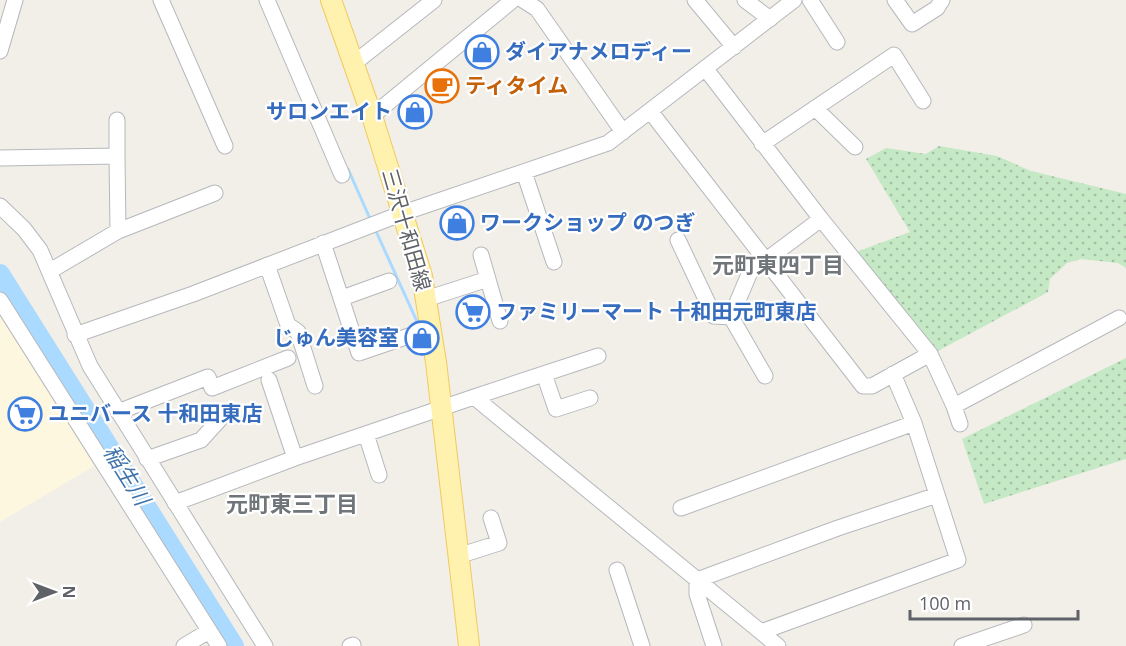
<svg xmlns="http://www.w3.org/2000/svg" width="1126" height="646" viewBox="0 0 1126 646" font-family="'Open Sans','Noto Sans JP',sans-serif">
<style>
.commercial{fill:#fef7e0}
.grass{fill:url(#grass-dots)}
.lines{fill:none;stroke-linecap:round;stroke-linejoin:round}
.stream{stroke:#aadaff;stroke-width:3}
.river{stroke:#aadaff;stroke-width:20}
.minor-casing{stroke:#b5b8bc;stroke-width:17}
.major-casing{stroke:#f2c960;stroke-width:22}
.minor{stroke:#fff;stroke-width:15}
.major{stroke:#fff2af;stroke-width:20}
.labels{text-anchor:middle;stroke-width:4.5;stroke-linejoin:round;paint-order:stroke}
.shop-label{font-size:21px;font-weight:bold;fill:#366cbe;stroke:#fff;text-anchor:start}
.food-label{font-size:21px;font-weight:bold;fill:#c56008;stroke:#fff;text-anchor:start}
.street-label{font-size:21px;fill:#5f6368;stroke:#fff}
.neighbourhood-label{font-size:22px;font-weight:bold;fill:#70757a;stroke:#fff}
.water-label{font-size:22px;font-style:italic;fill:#4174aa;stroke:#fff}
</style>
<defs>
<pattern id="grass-dots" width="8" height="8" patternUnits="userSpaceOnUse" patternTransform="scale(1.5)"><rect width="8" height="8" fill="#c5e8c5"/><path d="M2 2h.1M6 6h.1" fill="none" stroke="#a3c0a4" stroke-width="1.8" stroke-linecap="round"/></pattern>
</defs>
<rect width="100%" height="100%" fill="#f1efe8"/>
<!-- commercial -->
<path class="commercial" d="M0 313 94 466 0 522Z"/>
<!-- grass -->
<path class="grass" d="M939 146 997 156 1031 171 1126 194V268L1118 263 1081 259 1067 263 1050 279 1048 292 936 352 856 252 910 232 866 159 886 148 926 154Z
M1126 358V459L984 504 962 439Z"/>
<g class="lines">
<!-- stream -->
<path class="stream" d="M348 169 371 221
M375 229 419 326"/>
<!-- river -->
<path class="river" d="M0 274 234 646"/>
<defs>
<path id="minor" d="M161 0 225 146
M267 0 342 175
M523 0 537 9 623 132
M695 0 734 47
M745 0 770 19
M810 0 837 42
M895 0 912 24 937 8 942 0
M0 51 15 0
M353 64 434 0
M815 108 855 147
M650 111 863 386H872L930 354 821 219 705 68
M372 116 513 0
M762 144 894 55 923 101
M117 156V120
M0 158 117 156 118 231 50 271
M524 172 554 262
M0 206 24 229 40 250 90 366 265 646
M118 231 215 193
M678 240 714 316 731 317 750 272 821 219
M323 243 359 353 432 328
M481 255 500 321
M267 265 288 325 298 332 315 386
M342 298 389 281
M426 299 488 279
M0 300 219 646
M731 317 765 376
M75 335 193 294 403 213 608 143 794 0
M930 354 954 406 1119 318
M544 374 556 409 590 398
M269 380 295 458
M474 397 598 356
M954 406 960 424
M118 412 208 377 212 388 288 358
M366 434 379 475
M147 459 201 440 220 419
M175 503 295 458 474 397 761 632
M681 508 914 423
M458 556 499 543 491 518
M617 570 642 646
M184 646 209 631
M350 646 353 645
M714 646 697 594V580L838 528 937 495
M778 646 761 632 958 560 914 423 893 374
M962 646 1024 625"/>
<path id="major" d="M331 0 372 116 422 276 436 362 469 646"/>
</defs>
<!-- minor casing -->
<use href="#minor" class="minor-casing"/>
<!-- major casing -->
<use href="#major" class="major-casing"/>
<!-- minor -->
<use href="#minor" class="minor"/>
<!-- major -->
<use href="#major" class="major"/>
</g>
<!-- icons -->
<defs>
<symbol id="shop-ring" viewBox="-11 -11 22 22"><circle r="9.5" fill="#fff" stroke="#3f7fe0" stroke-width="1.5"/><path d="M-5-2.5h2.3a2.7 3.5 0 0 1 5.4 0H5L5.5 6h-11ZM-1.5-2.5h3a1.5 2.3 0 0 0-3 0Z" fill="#3f7fe0"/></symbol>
<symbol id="cafe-ring" viewBox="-11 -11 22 22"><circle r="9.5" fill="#fff" stroke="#e8710a" stroke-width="1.5"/><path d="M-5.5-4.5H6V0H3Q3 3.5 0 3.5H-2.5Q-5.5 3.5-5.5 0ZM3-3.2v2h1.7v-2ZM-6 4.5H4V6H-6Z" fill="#e8710a"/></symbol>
<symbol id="supermarket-ring" viewBox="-11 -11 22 22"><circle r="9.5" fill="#fff" stroke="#3f7fe0" stroke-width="1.5"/><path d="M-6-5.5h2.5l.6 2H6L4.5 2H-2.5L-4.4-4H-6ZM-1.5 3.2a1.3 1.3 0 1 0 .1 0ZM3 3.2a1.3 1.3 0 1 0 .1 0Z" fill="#3f7fe0"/></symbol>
</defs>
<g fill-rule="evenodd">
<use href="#shop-ring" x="463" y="33" width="38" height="38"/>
<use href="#cafe-ring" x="423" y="67" width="38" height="38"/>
<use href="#shop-ring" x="396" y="93" width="38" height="38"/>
<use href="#shop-ring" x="438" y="204" width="38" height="38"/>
<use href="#supermarket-ring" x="454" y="293" width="38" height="38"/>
<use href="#shop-ring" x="403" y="319" width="38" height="38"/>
<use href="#supermarket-ring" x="6" y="395" width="38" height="38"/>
</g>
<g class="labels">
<!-- shop labels -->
<g class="shop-label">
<text x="505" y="59">ダイアナメロディー</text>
<text x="392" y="119" text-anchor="end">サロンエイト</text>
<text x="480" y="230">ワークショップ のつぎ</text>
<text x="496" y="319">ファミリーマート 十和田元町東店</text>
<text x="399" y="345" text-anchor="end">じゅん美容室</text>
<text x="48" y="421">ユニバース 十和田東店</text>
</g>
<!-- food labels -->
<g class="food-label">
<text x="465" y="93">ティタイム</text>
</g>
<!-- street labels -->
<g class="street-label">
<text transform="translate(406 230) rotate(74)" y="7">三沢十和田線</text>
</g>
<!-- neighbourhood labels -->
<g class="neighbourhood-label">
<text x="778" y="273">元町東四丁目</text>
<text x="292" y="512">元町東三丁目</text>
</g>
<!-- water labels -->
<g class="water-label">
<text transform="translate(127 475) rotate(58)" y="8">稲生川</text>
</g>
</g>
<!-- north arrow -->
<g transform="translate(54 592) rotate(90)" stroke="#ffffff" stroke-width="4.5" paint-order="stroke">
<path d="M0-4.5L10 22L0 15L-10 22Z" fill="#5f6368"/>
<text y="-9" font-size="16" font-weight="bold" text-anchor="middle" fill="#5f6368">N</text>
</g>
<!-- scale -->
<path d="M910 610v9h168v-9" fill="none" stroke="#5f6368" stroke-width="3"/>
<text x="919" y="610" font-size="18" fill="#5f6368" stroke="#ffffff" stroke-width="4.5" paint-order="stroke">100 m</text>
</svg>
